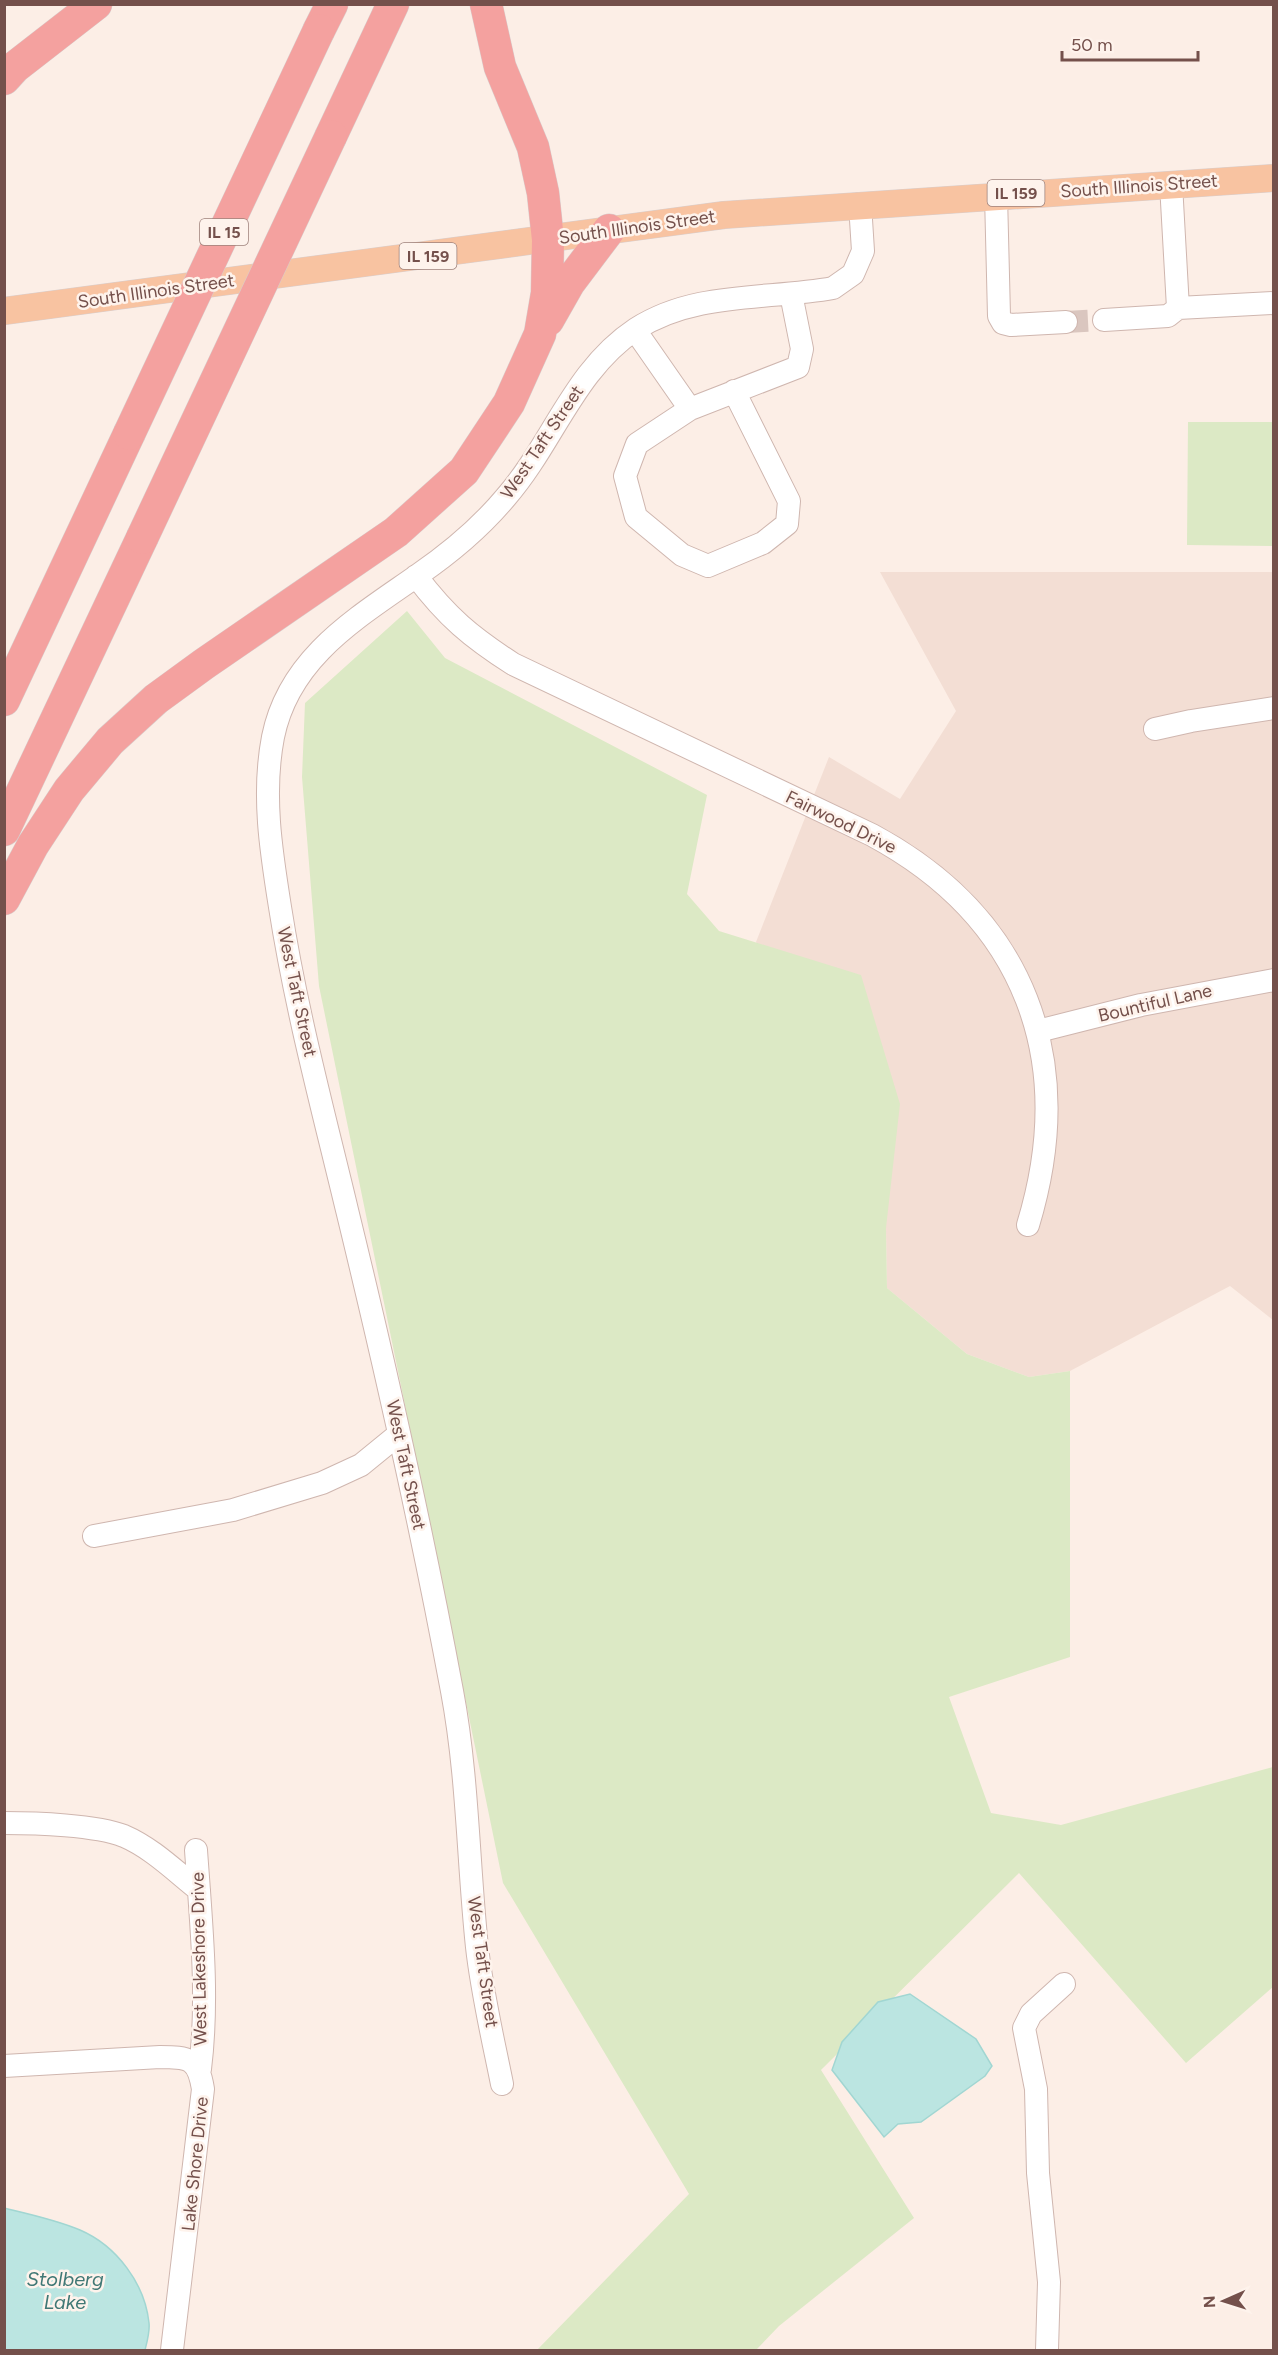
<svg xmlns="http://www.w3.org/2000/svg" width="1278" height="2355" viewBox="0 0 1278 2355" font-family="Figtree,sans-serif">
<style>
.residential{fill:#f3ded4}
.green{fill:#dce9c5}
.water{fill:#bbe5e1;stroke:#a1d6d2;stroke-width:1.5}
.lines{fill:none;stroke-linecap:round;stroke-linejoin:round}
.minor-tunnel{stroke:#dac6bf;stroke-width:22;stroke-dasharray:22 11;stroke-linecap:butt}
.minor-casing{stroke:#cfb6af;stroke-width:24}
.major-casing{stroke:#d8cecd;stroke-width:28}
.highway-casing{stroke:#d8cecd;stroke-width:33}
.minor{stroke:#fff;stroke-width:22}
.major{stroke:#f8c3a1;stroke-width:27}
.highway{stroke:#f4a19f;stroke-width:32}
.highway-bridge-casing{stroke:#d8cecd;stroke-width:33;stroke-linecap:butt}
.highway-bridge{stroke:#f4a19f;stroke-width:32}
.labels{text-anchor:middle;stroke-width:5;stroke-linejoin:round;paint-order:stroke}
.shield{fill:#fef3ec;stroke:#9d817b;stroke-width:1.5}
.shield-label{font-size:16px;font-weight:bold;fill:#74504b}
.street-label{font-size:18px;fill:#74504b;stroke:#fef3ec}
.water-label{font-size:20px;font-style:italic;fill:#407875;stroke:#fef3ec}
</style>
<rect width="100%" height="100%" fill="#fceee6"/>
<!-- residential -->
<path class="residential" d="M880 572H1273V1320L1230 1286 1070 1371 1029 1377 967 1354 887 1288 886 1228 756 942 829 757 900 799 956 711Z"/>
<!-- green -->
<path class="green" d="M1188 422H1273V546L1187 545Z
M407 611 445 658 707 795 687 894 719 931 861 975 900 1104 886 1228 887 1288 967 1354 1029 1377 1070 1371V1657L949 1697 991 1813 1061 1825 1273 1767V1987L1186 2063 1019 1873 821 2070 914 2218 779 2326 756 2350H537L689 2194 503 1883 319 986 302 777 305 703Z"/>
<!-- water -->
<path class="water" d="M910 1994 976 2039 992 2066 985 2076 921 2122 898 2124 884 2137 832 2070 842 2042 878 2002Z
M4 2208C29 2214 57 2220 80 2230 117 2246 145 2284 149 2323 150 2332 147 2342 145 2350H5Z"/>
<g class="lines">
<!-- minor-tunnel -->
<path class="minor-tunnel" d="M1066 322 1104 320"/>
<defs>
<path id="minor" d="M996 195 999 316 1003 323 1011 325 1066 322
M1178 308 1274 303
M1104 320 1168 316 1178 308 1171 184
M635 330 690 409 798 367 802 349 791 294
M690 409 637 444 625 476 636 517 682 555 708 566 763 543 787 524 789 501 734 391
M416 576C447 617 471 637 513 664L872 835C1026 918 1078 1060 1028 1225
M1155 729 1191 721 1274 708
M1038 1031 1141 1005 1274 980
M94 1536 233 1510 322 1483 361 1465 399 1434
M4 1823C35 1823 96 1825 124 1836 152 1848 175 1871 199 1890
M196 1850C201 1922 209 1997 200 2069
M4 2066 160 2057C189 2057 198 2058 203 2089L172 2350
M502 2084C493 2039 482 1993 477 1947 468 1862 468 1776 452 1691 422 1530 386 1370 347 1210 323 1110 296 1010 280 907 271 851 262 794 273 737 289 657 357 618 418 575 450 553 481 527 506 497 553 443 574 370 636 329 695 291 767 300 833 288L853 274 863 251 860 204
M1047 2350 1049 2282 1038 2173 1036 2089 1024 2028 1031 2014 1064 1984"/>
<path id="major" d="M4 311 724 215 1274 178"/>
<path id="highway" d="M319 30 332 4
M4 79 15 67 96 4
M331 136 393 4
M548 320 569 283 609 230
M4 700 129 434
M4 830 142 538
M4 899 33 845 69 790 110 741 156 699 204 664 396 532 464 471 509 403 540 334 547 293 548 240 543 193 533 147 500 67 486 4"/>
</defs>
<!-- minor casing -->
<use href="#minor" class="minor-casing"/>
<!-- major casing -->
<use href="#major" class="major-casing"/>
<!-- highway casing -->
<use href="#highway" class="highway-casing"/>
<!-- minor -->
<use href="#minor" class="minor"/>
<!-- major -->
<use href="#major" class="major"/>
<!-- highway -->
<use href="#highway" class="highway"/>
<defs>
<path id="highway-bridge" d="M129 434 319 30
M142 538 331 136"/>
</defs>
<!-- highway-bridge casing -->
<use href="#highway-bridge" class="highway-bridge-casing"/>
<!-- highway-bridge -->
<use href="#highway-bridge" class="highway-bridge"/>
</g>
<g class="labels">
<!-- shield labels -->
<g class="shield">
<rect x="987.5" y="180" width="57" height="26" rx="4.5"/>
<rect x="200" y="219" width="48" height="26" rx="4.5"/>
<rect x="399.5" y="243" width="57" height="26" rx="4.5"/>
</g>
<g class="shield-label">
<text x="1016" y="199">IL 159</text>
<text x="224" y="238">IL 15</text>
<text x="428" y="262">IL 159</text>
</g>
<!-- street labels -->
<g class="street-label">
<text transform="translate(1139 186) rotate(-4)" y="6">South Illinois Street</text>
<text transform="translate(637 227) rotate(-8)" y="6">South Illinois Street</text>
<text transform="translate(156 291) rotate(-8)" y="6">South Illinois Street</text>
<text transform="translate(542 442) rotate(-56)" y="6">West Taft Street</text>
<text transform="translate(841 822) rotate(26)" y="6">Fairwood Drive</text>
<text transform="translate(297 992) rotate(78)" y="6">West Taft Street</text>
<text transform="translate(1155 1003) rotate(-13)" y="6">Bountiful Lane</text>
<text transform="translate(406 1465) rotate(78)" y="6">West Taft Street</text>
<text transform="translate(199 1959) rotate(-91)" y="6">West Lakeshore Drive</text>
<text transform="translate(483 1962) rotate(82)" y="6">West Taft Street</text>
<text transform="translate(195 2164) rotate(-84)" y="6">Lake Shore Drive</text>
</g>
<!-- water labels -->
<g class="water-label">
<text x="65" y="2286">Stolberg<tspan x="65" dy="23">Lake</tspan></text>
</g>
</g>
<!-- border -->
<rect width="1278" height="2355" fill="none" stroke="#74504b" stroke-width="12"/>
<!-- north arrow -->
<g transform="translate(1224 2301) rotate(267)" stroke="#fef3ec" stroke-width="4.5" paint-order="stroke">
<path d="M0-4.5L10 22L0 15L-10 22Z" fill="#74504b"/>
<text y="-9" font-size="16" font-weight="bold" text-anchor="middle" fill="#74504b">N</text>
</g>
<!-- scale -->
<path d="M1062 51v9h136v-9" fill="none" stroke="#74504b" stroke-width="3"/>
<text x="1071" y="51" font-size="18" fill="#74504b" stroke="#fef3ec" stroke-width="4.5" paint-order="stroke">50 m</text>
</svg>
